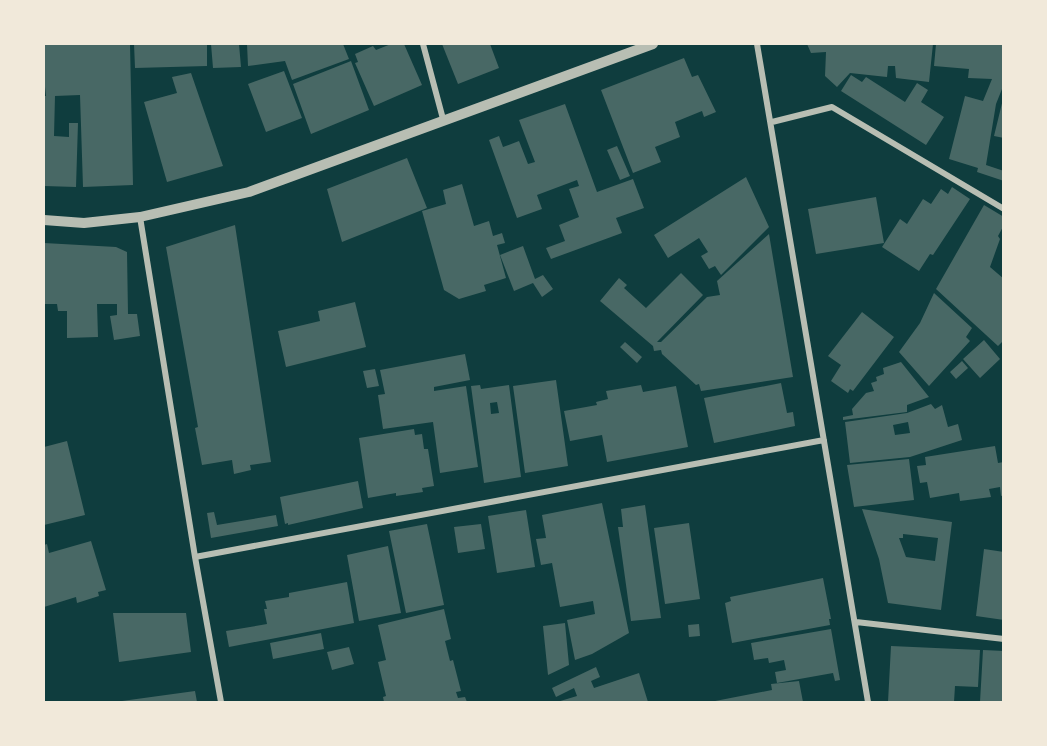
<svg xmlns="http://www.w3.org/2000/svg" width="1047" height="746" viewBox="0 0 1047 746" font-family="Jost,sans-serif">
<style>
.building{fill:#486865;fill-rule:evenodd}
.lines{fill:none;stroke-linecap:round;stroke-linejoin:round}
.minor{stroke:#b8beb3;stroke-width:6}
.tertiary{stroke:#b8beb3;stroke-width:10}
</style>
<rect width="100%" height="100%" fill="#0f3d3e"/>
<!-- building -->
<path class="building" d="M45 44H130L133 185 83 187 80 95 55 96 54 136 69 137V123H78L76 187 44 186V96H46L45 87H44Z
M134 44H207V66L135 68Z
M211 44H239L241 67 213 68Z
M247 44H343L349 59 292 80 285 61 248 66Z
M391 44H404L422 85 374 106 355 63 358 62 355 54 373 46 376 50Z
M442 44H490L499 68 458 84Z
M807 44H933L929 82 896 78 895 66H888L887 77 850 73 837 87 825 76 826 52 811 53Z
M936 44H1004V84L996 104 986 165 1004 171V181L977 172 978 168 949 159 965 96 983 101 992 79 968 78 969 69 934 66Z
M684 58 692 77 698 75 716 112 704 117 702 111 675 122 680 137 655 147 661 162 633 173 601 90Z
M351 61 369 110 311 134 293 84Z
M284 71 302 118 266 132 248 84Z
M191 73 223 166 167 182 144 102 177 93 172 77Z
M851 75 862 82 866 77 905 102 917 83 928 90 921 102 944 117 926 145 841 91Z
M1003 99H1004V138L994 136Z
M565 104 597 192 633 179 644 208 616 218 622 233 551 259 546 248 565 241 559 225 579 217 569 189 579 186 577 180 537 195 542 209 517 218 489 140 499 136 503 147 519 141 528 164 535 162 519 120Z
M617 146 630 176 620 180 607 150Z
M407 158 427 208 342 242 327 189Z
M746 177 769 227 721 275 715 266 709 269 701 256 708 252 699 238 668 258 654 235Z
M462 184 474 226 489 221 493 236 502 233 505 243 497 245 506 278 484 285 486 291 459 299 444 290 422 211 446 204 443 190Z
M952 187 970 199 933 255 930 254 919 271 882 247 900 219 907 224 923 199 931 204 941 189 948 194Z
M876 197 884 243 816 254 808 209Z
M984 205 1004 217V225L998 236 1000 239 990 267 1004 279V340L998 346 936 289Z
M235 225 271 462 250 465 251 470 234 474 232 460 202 465 195 428 198 427 166 247Z
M769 234 793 377 701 391 699 384 696 385 662 354 661 350 654 351 653 346 600 301 619 278 627 285 624 288 646 308 681 273 703 295 657 342H661L707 297 720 295 717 281Z
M44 243 116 247 127 252 128 314H137L140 336 114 340 110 316 117 315V304H97L98 337 67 338V311H58L57 304H44Z
M523 246 535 279 543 275 553 289 542 297 533 283 514 291 500 255Z
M934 293 972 328 966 337 970 341 929 386 899 352 920 323Z
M355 302 366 347 286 367 278 331 320 321 318 311Z
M862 312 894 337 853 391 850 389 848 393 831 381 841 365 828 356Z
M984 340 1000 359 980 378 963 359Z
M625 342 642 357 637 363 620 347Z
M465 354 470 380 434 387V391L466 386 478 467 440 473 433 422 383 429 378 395 385 394 380 370Z
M962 361 968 368 956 379 950 372Z
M901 362 929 397 907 405V412L843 420V417L853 415 852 409 866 393 874 391 871 383 877 381 876 377 884 374 883 368Z
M375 369 379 386 367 388 363 371Z
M556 380 568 466 525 473 513 386Z
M781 383 787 413 793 412 795 426 714 443 704 398Z
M480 385 481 389 509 385 521 477 484 483 471 386ZM497 402 499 413 491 414 490 403Z
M641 385 643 392 676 386 688 447 607 462 602 435 570 441 564 411 597 405 596 402 608 399 606 391Z
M931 404 935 409 942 405 948 427 958 424 962 440 910 457 850 463 845 422 907 413ZM908 422 910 433 895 435 893 425Z
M414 429 415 435 422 434 424 449H428L434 486 422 488 423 492 396 496V493L368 498 359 438Z
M67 441 85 515 44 525V447Z
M995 446 998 463 1004 462V495L1001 496 1000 487 989 489 991 497 960 501 959 493 930 498 927 482 920 483 917 466 926 465 925 457Z
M909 459 914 500 854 507 847 465Z
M358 481 363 508 288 525V523L285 524 280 497Z
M602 503 629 633 592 654 575 660 567 620 595 614 593 601 560 607 552 563 541 565 536 539 546 538 542 515Z
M645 505 661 618 631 621 618 527H623L621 509Z
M862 509 952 522 941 610 888 603 879 559ZM903 534 938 538 935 561 906 557 899 538H903Z
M526 510 535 567 497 573 488 516Z
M214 512 217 525 276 515 278 526 211 538 207 513Z
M689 523 700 599 665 604 654 528Z
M427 524 444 605 406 613 389 531Z
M481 524 485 549 458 553 454 527Z
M91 541 106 590 98 592 99 596 77 603 76 597 44 607V545L47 544 49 553Z
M388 546 401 613 359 621 347 555Z
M984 549 1004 552V620L976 616Z
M823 578 831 619H829L830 625 732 643 725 603 731 601 730 597Z
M347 582 354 623 229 647 226 631 267 624 264 609H267L265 601 289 597V593Z
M444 609 451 639 445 641 450 661 453 660 461 691 456 692 458 698 465 697 467 702H384L383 697 386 696 378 662 386 660 378 625Z
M113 613H186L191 652 119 662Z
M565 623 569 665 548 675 543 626Z
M699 624 700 636 689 637 688 625Z
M831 629 840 680 835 681 833 673 777 683 775 672 786 670 784 660 769 663 768 658 754 660 751 643Z
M321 633 324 649 273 659 270 643Z
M891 646 980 650 978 687 955 686 954 702H888Z
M349 647 354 664 332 670 327 652Z
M983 650 1004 651V702H980Z
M596 667 600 677 591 681 594 688 639 673 648 702H557L577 696 574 688 556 697 552 688Z
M799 681 803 702H710L772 690 771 684Z
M195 691 197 702H122V701Z"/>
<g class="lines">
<!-- minor -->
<path class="minor" d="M423 44 443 119
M757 44 868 702
M772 122 832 107 1004 209
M140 217 195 557 221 702
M195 557 824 440
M856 622 1004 639"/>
<!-- tertiary -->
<path class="tertiary" d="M44 220 84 223 140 217 249 192 653 44"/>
</g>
<!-- border -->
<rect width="1047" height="746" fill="none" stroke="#f1e9da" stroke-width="90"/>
</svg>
